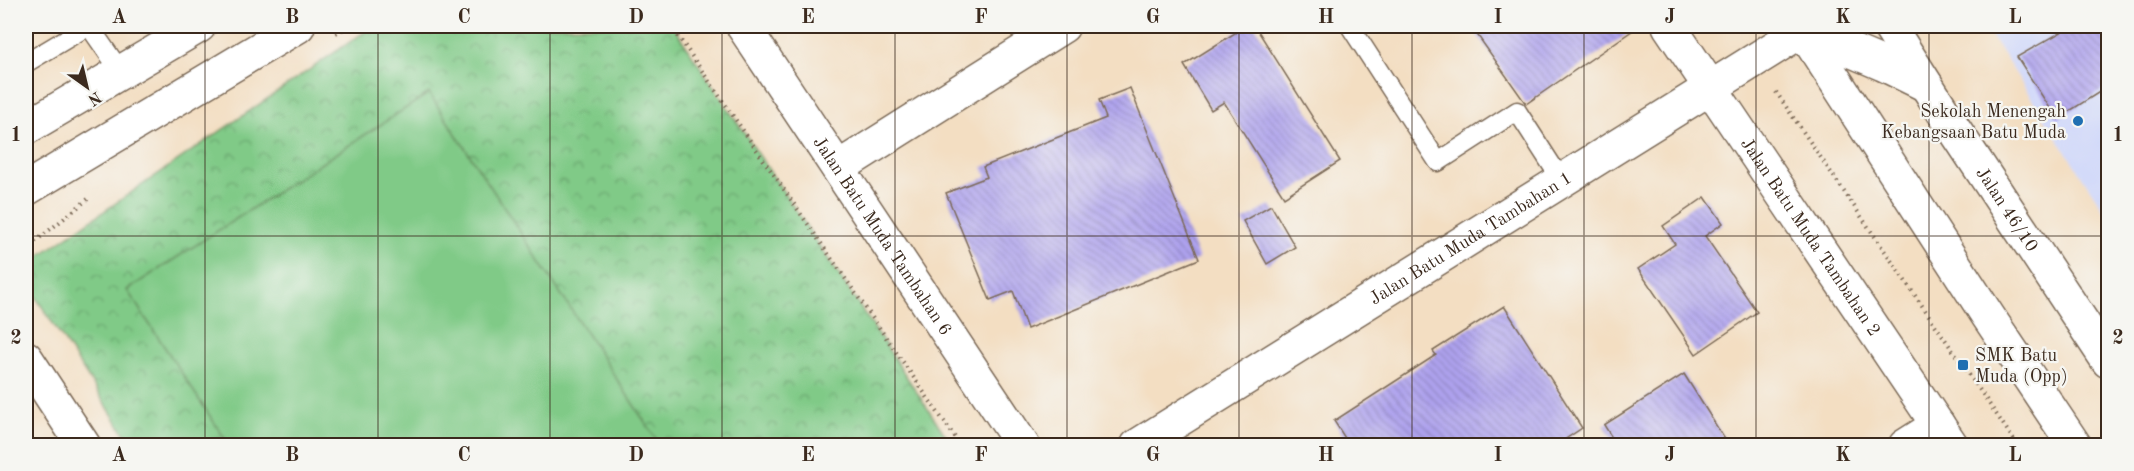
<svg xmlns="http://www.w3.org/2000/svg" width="2134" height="471" viewBox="0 0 2134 471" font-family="'Old Standard TT',serif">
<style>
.built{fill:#d2d9f9}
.park{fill:url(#park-crowns);stroke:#5e7a52;stroke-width:1.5}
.garden{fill:#80ca87;stroke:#5e7a52;stroke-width:1.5}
.building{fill:url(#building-back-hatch)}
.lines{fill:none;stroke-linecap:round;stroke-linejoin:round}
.service-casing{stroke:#7b6957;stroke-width:21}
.minor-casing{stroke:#7b6957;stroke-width:36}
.primary-casing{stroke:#7b6957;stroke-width:36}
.path{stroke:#7b6957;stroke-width:4;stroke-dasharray:1.5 4.5;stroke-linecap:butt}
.service{stroke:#fff;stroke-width:18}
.minor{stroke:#fff;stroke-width:33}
.primary{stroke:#fff;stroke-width:33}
.grid{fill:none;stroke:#3b2a1e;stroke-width:1.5;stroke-opacity:0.55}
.poi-dot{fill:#1f6fb2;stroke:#f6f6f2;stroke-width:2}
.labels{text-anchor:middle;stroke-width:4.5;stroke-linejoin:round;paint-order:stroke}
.poi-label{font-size:18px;fill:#3b2a1e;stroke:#f6f6f2;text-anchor:end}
.street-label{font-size:18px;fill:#3b2a1e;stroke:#f6f6f2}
.neatline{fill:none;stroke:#3b2a1e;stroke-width:2}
.grid-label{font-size:20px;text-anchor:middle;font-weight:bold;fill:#3b2a1e}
</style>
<defs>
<pattern id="park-crowns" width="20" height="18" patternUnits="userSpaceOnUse" patternTransform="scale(1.5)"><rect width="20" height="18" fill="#80ca87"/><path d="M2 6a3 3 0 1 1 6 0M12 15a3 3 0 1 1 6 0" fill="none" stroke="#6aa46e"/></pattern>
<pattern id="building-back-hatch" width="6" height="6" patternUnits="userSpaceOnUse" patternTransform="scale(1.5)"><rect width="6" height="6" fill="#aea2ee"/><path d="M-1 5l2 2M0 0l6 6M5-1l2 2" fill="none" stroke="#8f84c0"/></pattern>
</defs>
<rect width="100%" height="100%" fill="#f6f6f2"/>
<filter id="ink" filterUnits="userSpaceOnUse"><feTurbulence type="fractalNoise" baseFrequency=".0167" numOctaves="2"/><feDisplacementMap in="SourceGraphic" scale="12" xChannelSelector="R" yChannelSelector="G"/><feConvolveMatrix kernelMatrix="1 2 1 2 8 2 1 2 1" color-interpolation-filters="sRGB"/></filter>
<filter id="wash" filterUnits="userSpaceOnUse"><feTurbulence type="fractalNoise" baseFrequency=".008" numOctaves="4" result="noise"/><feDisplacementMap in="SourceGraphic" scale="24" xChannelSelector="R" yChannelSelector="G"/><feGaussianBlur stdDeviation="1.35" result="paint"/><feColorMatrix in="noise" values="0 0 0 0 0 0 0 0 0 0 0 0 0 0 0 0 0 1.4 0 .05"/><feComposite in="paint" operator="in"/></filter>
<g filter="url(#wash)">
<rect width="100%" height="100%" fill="#f3dec2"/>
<!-- built -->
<path class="built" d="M1985 26H2108V217Z"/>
<!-- park -->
<path class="park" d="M373 26H673L952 445H132L26 282V265Z"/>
<!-- garden -->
<path class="garden" d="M429 93 660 445H229L127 290Z"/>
<g id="blocks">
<!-- building -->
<path class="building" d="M1246 26H1255L1340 161 1284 197 1224 102 1211 110 1184 65Z
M1471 26H1639L1526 104Z
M2072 26H2109V86L2057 119 2017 57Z
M1130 88 1199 259 1027 329 1013 291 990 300 946 193 987 177 983 167 1106 118 1099 100Z
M1705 197 1723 223 1705 236 1757 312 1696 354 1638 269 1675 244 1663 226Z
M1271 205 1295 247 1267 264 1243 221Z
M1504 306 1582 428 1555 446H1350L1334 421 1436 355 1433 351Z
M1684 374 1729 446H1617L1604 425Z"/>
</g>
</g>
<g filter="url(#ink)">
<use href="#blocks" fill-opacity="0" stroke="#7b6957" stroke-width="1.5"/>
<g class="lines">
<defs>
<path id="service" d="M89 26 121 72
M1350 26 1438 162 1517 111 1562 181
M26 63 88 26"/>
<g id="minor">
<path id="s1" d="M743 26 1023 446"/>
<path id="s2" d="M1669 26 1952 446"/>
<path d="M26 128 199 26"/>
<path d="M838 168 1063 26"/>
<path d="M26 189 298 26"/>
<path d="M26 358 84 446"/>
<path id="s3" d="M1137 446 1803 30"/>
<path d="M1905 446 1938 425"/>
</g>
<g id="primary">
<path d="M1800 26 1988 316 2075 446"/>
<path id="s4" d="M1889 26 1953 127 2108 361"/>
<path d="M1803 30 1883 64 1926 85"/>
</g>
</defs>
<!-- service casing -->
<use href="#service" class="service-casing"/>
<!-- minor casing -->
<use href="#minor" class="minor-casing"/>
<!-- primary casing -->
<use href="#primary" class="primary-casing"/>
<!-- path -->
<path class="path" d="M671 26 961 446
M336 33 349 26
M1776 92 2018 446
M26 249 88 199
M26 310 32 320"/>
<!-- service -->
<use href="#service" class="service"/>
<!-- minor -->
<use href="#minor" class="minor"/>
<!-- primary -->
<use href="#primary" class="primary"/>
</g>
</g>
<!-- grid -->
<path class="grid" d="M205 26V446M378 26V446M550 26V446M722 26V446M895 26V446M1067 26V446M1239 26V446M1412 26V446M1584 26V446M1756 26V446M1929 26V446M26 236H2108"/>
<!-- markers -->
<g class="poi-dot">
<circle cx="2078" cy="121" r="6"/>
<rect x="1957" y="359" width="12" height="12" rx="3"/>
</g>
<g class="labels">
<!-- poi labels -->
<g class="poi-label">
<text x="2066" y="117">Sekolah Menengah<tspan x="2066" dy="21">Kebangsaan Batu Muda</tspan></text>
<text x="1975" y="361" text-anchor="start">SMK Batu<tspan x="1975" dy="21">Muda (Opp)</tspan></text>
</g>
<!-- street labels -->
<g class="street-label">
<text dy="6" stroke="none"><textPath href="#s4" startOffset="218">Jalan 46/10</textPath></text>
<text dy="6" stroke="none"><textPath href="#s1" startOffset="252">Jalan Batu Muda Tambahan 6</textPath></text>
<text dy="6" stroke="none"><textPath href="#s2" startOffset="254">Jalan Batu Muda Tambahan 2</textPath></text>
<text dy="6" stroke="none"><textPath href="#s3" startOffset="393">Jalan Batu Muda Tambahan 1</textPath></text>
</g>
</g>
<!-- margin -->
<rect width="2134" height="471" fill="none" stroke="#f6f6f2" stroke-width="66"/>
<!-- north arrow -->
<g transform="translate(87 87) rotate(146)" stroke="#f6f6f2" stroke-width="4.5" paint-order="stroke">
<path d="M0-4.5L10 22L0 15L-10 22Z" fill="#3b2a1e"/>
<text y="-9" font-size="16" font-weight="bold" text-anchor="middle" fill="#3b2a1e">N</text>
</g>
<rect x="33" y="33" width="2068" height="405" class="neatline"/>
<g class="grid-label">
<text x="119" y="23">A</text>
<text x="292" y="23">B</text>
<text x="464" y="23">C</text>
<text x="636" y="23">D</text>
<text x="808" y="23">E</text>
<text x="981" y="23">F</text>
<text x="1153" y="23">G</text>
<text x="1326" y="23">H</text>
<text x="1498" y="23">I</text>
<text x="1670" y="23">J</text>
<text x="1843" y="23">K</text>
<text x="2015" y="23">L</text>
<text x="16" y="141">1</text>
<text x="2118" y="141">1</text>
<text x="16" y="344">2</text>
<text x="2118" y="344">2</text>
<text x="119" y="461">A</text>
<text x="292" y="461">B</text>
<text x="464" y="461">C</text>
<text x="636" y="461">D</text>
<text x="808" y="461">E</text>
<text x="981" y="461">F</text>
<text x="1153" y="461">G</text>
<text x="1326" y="461">H</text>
<text x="1498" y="461">I</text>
<text x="1670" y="461">J</text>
<text x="1843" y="461">K</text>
<text x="2015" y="461">L</text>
</g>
</svg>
